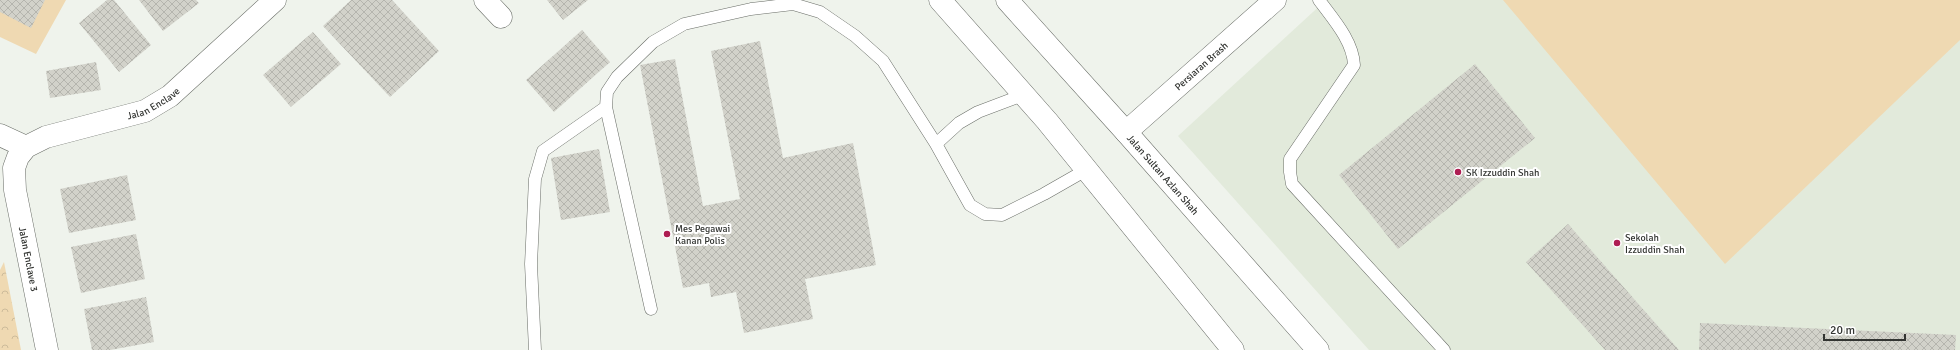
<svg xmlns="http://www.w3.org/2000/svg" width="1960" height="350" viewBox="0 0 1960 350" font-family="Signika,sans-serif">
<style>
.built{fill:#e2eadb}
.green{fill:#efd9b2}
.park{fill:url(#park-crowns)}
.building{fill:url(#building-cross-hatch)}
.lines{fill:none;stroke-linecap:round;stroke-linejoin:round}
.lane-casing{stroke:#696d67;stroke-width:13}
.street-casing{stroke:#696d67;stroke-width:23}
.secondary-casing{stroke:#696d67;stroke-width:23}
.primary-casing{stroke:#696d67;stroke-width:23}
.lane{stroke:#fff;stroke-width:12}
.street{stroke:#fff;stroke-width:22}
.secondary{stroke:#fff;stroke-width:22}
.primary{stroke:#fff;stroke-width:22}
.poi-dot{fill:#ae1d52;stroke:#fff;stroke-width:1.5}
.labels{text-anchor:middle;stroke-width:4;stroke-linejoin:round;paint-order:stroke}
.street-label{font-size:10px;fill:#333532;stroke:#fff}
.poi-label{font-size:10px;fill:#333532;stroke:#fff;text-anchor:start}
</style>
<defs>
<pattern id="park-crowns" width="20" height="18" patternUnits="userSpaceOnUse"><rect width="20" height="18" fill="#efd9b2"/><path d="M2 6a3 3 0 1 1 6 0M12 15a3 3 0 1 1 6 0" fill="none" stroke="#cdbb9a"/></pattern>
<pattern id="building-cross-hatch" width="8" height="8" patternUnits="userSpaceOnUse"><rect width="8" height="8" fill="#d2d2ca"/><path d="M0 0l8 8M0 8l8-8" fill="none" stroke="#b5b5ae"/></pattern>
</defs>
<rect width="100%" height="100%" fill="#eff3ec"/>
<!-- built -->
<path class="built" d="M1326 0H1960V350H1369L1178 136Z"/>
<!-- green -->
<path class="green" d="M0 0H66L36 54 0 37Z
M1503 0H1960V40L1725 264Z"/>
<!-- park -->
<path class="park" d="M4 262 21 350H0V270Z"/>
<!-- building -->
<path class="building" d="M0 0H45L31 28 0 12Z
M107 0H114L151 45 119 72 79 23Z
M139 0H196L199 3 163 31Z
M351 0H392L439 51 390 97 323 26Z
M547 0H588L563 20Z
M582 30 610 62 554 112 526 80Z
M313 32 341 64 291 107 263 75Z
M760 41 783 158 853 143 876 265 805 279 813 319 744 333 736 292 711 297 709 283 683 288 640 65 675 59 703 206 740 199 711 51Z
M96 62 101 90 50 98 46 71Z
M1475 64 1535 138 1398 249 1339 175Z
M599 149 610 212 561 220 551 158Z
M127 175 136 220 69 233 60 189Z
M1568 224 1679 350H1605L1526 262Z
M136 234 145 279 81 293 71 247Z
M146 297 154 342 110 350H92L84 309Z
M1700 323 1956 335 1955 350H1699Z"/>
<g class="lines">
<defs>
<path id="lane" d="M1319 0C1333 19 1353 41 1354 65L1290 159V172L1292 184 1444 350
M1023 95 978 112 959 123 936 144 970 205 985 214 1002 215 1044 194 1086 170
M651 309 606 107 607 92 617 77 653 42 684 24 751 9 793 4 820 12 855 36 883 61 936 144
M535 350 531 264 535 179 543 151 606 107"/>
<g id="street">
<path d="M485 0 501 17"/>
<path d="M0 135 26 147"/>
<path id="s1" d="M47 350 15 190 14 168 18 157 26 147 46 137 145 111 170 96 275 0"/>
</g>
<g id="secondary">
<path id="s2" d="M1126 132 1275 0"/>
</g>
<g id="primary">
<path d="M940 0 1047 121 1233 350"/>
<path id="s3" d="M1007 0 1126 132 1318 350"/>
</g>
</defs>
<!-- lane casing -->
<use href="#lane" class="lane-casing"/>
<!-- street casing -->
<use href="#street" class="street-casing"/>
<!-- secondary casing -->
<use href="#secondary" class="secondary-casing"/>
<!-- primary casing -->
<use href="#primary" class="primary-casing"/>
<!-- lane -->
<use href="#lane" class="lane"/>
<!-- street -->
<use href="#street" class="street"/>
<!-- secondary -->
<use href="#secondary" class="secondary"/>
<!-- primary -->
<use href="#primary" class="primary"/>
</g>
<!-- markers -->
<g class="poi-dot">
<circle cx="1458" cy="172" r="4"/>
<circle cx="667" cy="234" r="4"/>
<circle cx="1617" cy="243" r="4"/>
</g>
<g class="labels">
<!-- street labels -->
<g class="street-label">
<text dy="4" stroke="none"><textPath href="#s2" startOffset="100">Persiaran Brash</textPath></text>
<text dy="4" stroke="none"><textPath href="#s1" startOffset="345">Jalan Enclave</textPath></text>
<text dy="4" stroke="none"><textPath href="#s3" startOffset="234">Jalan Sultan Azlan Shah</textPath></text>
<text transform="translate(29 259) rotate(79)" y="4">Jalan Enclave 3</text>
</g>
<!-- poi labels -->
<g class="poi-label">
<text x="1466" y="176">SK Izzuddin Shah</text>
<text x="675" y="232">Mes Pegawai<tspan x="675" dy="12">Kanan Polis</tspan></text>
<text x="1625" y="241">Sekolah<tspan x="1625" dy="12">Izzuddin Shah</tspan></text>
</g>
</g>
<!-- scale -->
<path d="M1824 334v6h81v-6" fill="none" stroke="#333532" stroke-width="2"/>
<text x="1830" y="334" font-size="12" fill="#333532" stroke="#ffffff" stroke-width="3" paint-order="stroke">20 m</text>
</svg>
